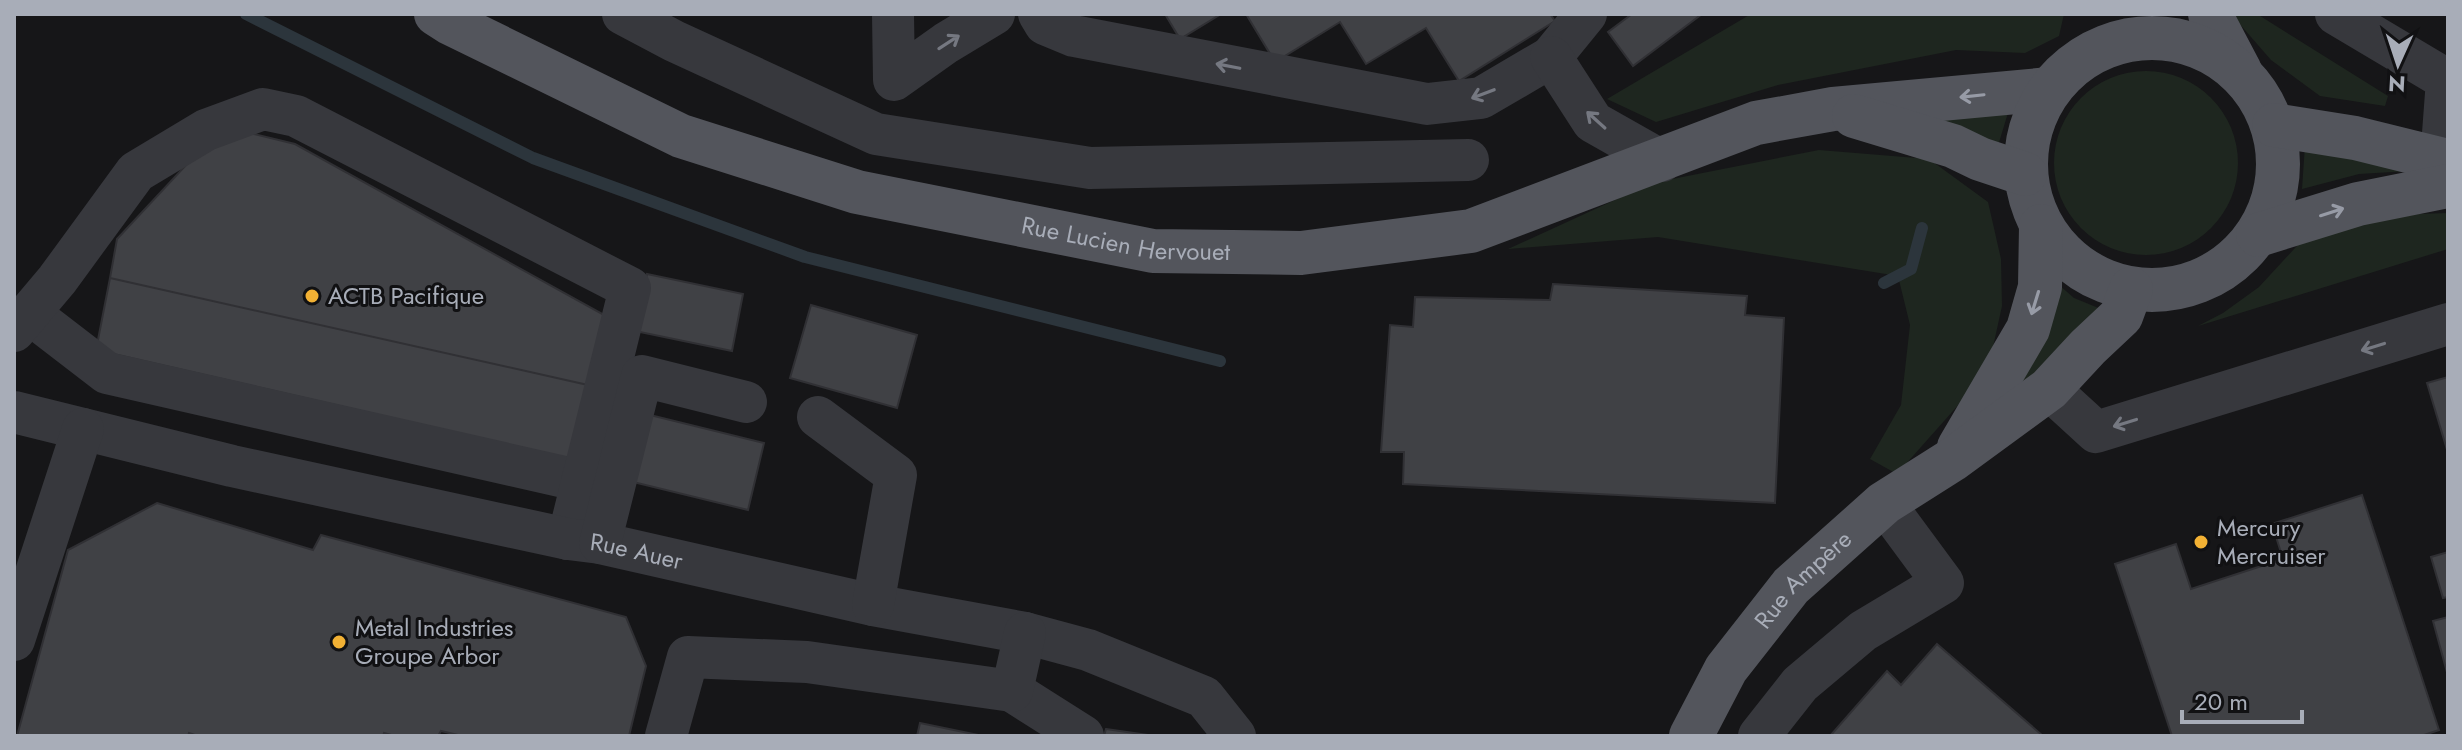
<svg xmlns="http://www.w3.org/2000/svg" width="2462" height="750" viewBox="0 0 2462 750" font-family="Jost,sans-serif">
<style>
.grass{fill:#1e261f}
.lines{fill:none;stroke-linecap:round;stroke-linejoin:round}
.stream{stroke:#2c353c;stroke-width:12}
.building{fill:#404145;stroke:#303034;stroke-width:2}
.minor{stroke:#37383d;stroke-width:42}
.major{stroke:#53555c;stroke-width:44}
.oneway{stroke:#757881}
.oneway2{stroke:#979ba6}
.poi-dot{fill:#f2b134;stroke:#111113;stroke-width:3}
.labels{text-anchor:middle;stroke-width:6;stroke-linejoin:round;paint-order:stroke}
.street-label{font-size:24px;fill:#a8adb8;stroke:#111113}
.poi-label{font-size:24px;fill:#a8adb8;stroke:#111113;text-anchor:start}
</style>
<rect width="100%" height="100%" fill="#161618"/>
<!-- grass -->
<path class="grass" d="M1751 14H2064L2059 36 2025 53 1956 50 1778 85 1656 122 1607 99Z
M2231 14H2257L2388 96 2385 106 2320 96 2271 60Z
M2054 163a92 92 0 1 1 184 0a92 92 0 1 1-184 0Z
M2011 103 1997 149 1927 120Z
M2305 145 2442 169 2359 174 2302 189Z
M1819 150 1929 159 1988 202 2001 259 2002 306 1991 356 1968 394 1897 474 1870 459 1901 405 1910 325 1898 276 1658 237 1508 249 1652 183Z
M2448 213V249L2198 326 2223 313 2259 287 2307 235 2388 215Z
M2058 284 2074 298 2101 309 2012 397Z"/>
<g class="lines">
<!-- stream -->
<path class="stream" d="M246 14 533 158 805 257 1220 361
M1884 283 1911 269 1922 228"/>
</g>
<!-- building -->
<path class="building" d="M1165 14H1221L1180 39Z
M1246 14H1550L1555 21 1459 81 1426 28 1366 64 1340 22 1275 62Z
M1632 14H1702L1633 66 1608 32Z
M250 133 295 144 606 316 588 385 110 278 117 239 200 150Z
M647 274 743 294 732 351 635 331Z
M110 278 588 385 574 460 96 350Z
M1553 284 1747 296 1745 315 1784 318 1775 503 1403 484 1404 452H1381L1390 325 1413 327 1415 297 1550 300Z
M811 305 917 335 897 408 790 378Z
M2448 377V453L2427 383Z
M646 414 764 443 748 510 629 481Z
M2362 495 2439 730 2421 736H2172L2115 564 2176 544 2191 589 2283 559 2272 524Z
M157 503 313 550 321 535 626 617 646 666 629 736H462L441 731 438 736H395L384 733 383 736H198L189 733 188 736H17L68 550Z
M2448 552V597L2443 598 2431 557Z
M2448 617V676L2433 621Z
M1937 644 2043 736H1830L1887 671 1901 685Z
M920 723 983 736H917Z
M1106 729 1155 736H1104Z"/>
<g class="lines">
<!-- minor -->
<g class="minor">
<path d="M623 14 674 41 876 134 1090 168 1468 160"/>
<path d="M893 14 894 80 946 43 994 14"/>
<path d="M1039 14 1045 24 1074 36 1427 104 1481 98 1551 57 1586 14"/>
<path d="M2336 14 2447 80 2441 160"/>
<path d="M1551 57 1593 122 1662 161"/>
<path d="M29 313 107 373 582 481"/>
<path d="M14 331 57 280 136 172 206 130 263 109 296 116 630 288 568 539"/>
<path d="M2049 389 2096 432 2448 324"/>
<path id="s1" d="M14 412 232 466 568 539 600 543 873 605 1025 633 1088 650 1204 697 1235 736"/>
<path d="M818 417 896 475 873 605"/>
<path d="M600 543 642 376 746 402"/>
<path d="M14 640 83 429"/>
<path d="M1012 691 1083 736"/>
<path d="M666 736 688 657 807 662 1012 691 1025 633"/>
<path d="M1759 736 1800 684 1863 631 1943 583 1884 503"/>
</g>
<!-- major -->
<g class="major">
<path id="s2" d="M436 14 450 23 681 136 857 192 1153 251 1301 253 1471 231 1756 123 1833 109 2050 89"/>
<path d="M2210 14 2240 71"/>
<circle cx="2152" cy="164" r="126"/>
<path d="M1854 116 1953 146 1980 159 2025 174"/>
<path d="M2274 125 2355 138 2448 161"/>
<path d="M2258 235 2358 204 2448 186"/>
<path d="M1959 447 2028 329 2040 287 2041 226"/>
<path id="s3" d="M1691 736 1726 669 1791 586 1884 503 1952 460 2049 389 2088 347 2121 316 2131 289"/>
</g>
</g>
<!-- one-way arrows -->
<defs><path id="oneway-shaft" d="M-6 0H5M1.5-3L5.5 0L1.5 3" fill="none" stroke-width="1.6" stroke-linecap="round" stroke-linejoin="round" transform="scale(2)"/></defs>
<g class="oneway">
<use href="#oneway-shaft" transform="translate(949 42) rotate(-33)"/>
<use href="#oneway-shaft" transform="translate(1228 66) rotate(-169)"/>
<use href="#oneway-shaft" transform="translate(1483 94) rotate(159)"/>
<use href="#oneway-shaft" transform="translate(1596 120) rotate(-138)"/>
<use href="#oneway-shaft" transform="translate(2373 347) rotate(163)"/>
<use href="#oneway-shaft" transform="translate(2125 423) rotate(163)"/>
</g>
<g class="oneway2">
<use href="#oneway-shaft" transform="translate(1972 96) rotate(174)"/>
<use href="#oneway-shaft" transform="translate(2332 212) rotate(-18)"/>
<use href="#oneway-shaft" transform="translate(2035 303) rotate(107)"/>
</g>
<!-- markers -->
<g class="poi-dot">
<circle cx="312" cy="296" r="8"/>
<circle cx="2201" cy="542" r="8"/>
<circle cx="339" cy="642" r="8"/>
</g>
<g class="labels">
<!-- street labels -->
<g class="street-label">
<text dy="8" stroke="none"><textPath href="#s2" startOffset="732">Rue Lucien Hervouet</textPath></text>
<text dy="8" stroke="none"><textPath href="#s1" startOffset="638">Rue Auer</textPath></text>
<text dy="8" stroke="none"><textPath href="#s3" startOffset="194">Rue Ampère</textPath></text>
</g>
<!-- poi labels -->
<g class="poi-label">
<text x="328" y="304">ACTB Pacifique</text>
<text x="2217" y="536">Mercury<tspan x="2217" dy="28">Mercruiser</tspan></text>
<text x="355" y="636">Metal Industries<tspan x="355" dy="28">Groupe Arbor</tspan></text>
</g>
</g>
<!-- border -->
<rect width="2462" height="750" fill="none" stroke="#a8adb8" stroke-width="32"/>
<!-- north arrow -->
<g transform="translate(2398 64) rotate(183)" stroke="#111113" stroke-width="6" paint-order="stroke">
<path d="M0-6L14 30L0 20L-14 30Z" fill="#a8adb8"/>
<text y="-12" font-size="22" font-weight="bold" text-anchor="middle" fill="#a8adb8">N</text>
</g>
<!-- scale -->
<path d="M2182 710v12h120v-12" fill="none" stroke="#a8adb8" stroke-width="4"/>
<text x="2194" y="710" font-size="24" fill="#a8adb8" stroke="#111113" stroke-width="6" paint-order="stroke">20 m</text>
</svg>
